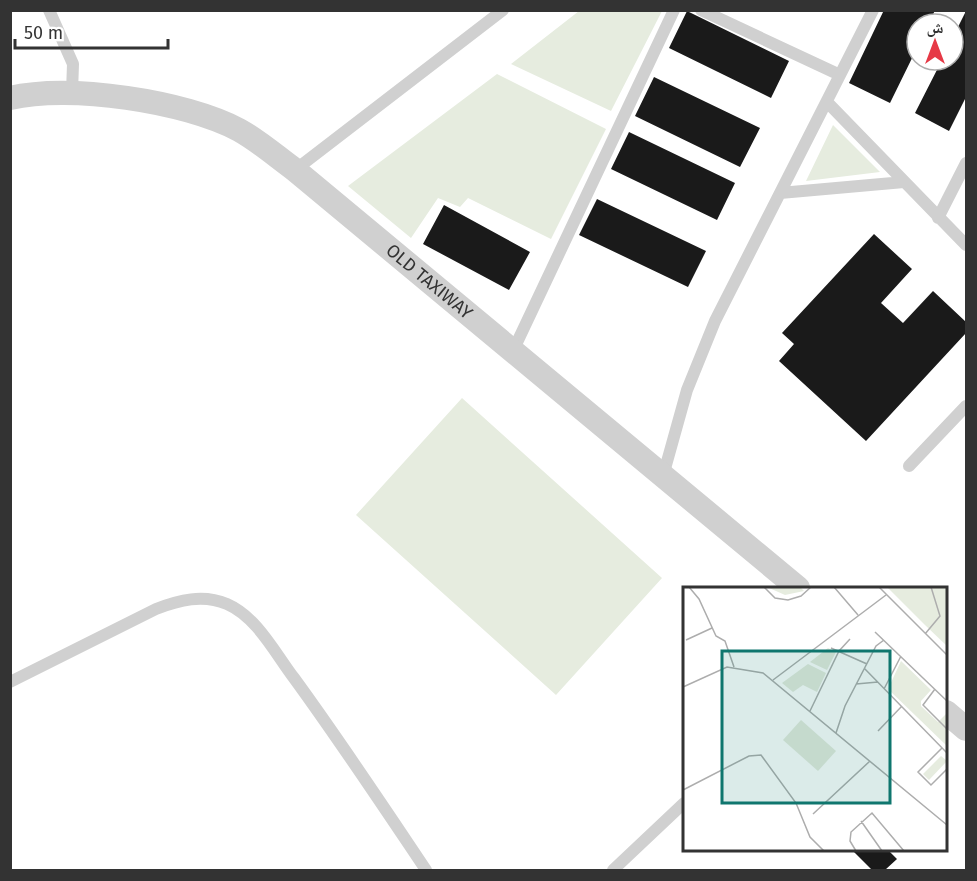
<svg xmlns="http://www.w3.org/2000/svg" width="977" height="881" viewBox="0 0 977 881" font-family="'Fira Sans','Noto Naskh Arabic',sans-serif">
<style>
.green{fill:#e6ecdf}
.building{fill:#1a1a1a}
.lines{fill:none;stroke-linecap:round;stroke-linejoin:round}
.lane{stroke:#d0d0d0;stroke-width:12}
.street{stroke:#d0d0d0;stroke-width:24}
.labels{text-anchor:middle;stroke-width:6;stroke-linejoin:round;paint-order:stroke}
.street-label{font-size:18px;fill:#333;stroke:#fff}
.inset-road{fill:none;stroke:#adadad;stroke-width:1.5}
.view{fill:#0f766e;fill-opacity:0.15;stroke:#0f766e;stroke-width:3}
.inset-edge{fill:none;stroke:#333;stroke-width:3}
</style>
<rect width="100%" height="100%" fill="#fff"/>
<!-- green -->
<path class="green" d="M579 11H662L611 111 511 64Z
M497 74 606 129 551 239 468 198 460 207 438 198 411 238 348 186Z
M833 125 880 172 806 181Z
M462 398 662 578 556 695 356 515Z"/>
<!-- building -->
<path class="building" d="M884 10H935L929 24H917V48L890 103 849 83Z
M687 11 789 61 771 98 669 48Z
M966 11V97L949 131 915 113 942 60H953V37Z
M654 77 760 128 740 167 635 116Z
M629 132 735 183 717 220 611 169Z
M597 199 706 251 688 287 579 235Z
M444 205 530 252 509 290 423 244Z
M874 234 912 269 881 303 903 323 933 291 966 322V333L866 441 779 361 794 344 782 333Z
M852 850H888L897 859 885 870H872Z"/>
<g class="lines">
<!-- lane -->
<path class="lane" d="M49 10 73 64 72 92
M701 10 840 75
M827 102 966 245
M295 170 503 10
M780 193 904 182
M938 218 966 163
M513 351 674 10
M909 466 966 406
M663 476 687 390 715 321 873 10
M10 682 156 609C179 600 203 594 227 604 257 617 275 653 294 678 340 741 383 806 426 870
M613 870 684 803"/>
<!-- street -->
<g class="street">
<path id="s1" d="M10 98C70 84 185 101 239 130 259 141 277 157 295 170L798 588"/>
<path d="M946 712 966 729"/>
</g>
</g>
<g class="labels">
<!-- street labels -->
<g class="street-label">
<text dy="6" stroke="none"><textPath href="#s1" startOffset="478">OLD TAXIWAY</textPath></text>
</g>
</g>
<!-- overview -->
<g transform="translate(683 587)">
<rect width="264" height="264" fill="#fff"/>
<path d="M84 0H117L121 4 102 8ZM204 0H264V59L242 38ZM145 61 153 65 144 83 127 75ZM218 74 248 103 238 114V119L255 135 264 126V159L205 102ZM125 77 143 86 134 105 120 98 110 105 99 96ZM118 133 153 164 135 184 100 153ZM258 169 264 174 246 193 240 187Z" fill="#e6ecdf"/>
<path class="inset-road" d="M6 0 16 12 33 49 42 54 51 80M81 0 92 11 105 13 118 9 128 0M151 0 175 28M196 0 264 68M192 45 264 114M242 47 257 29 248 0M3 53 29 41M148 61 184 77M181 81 264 166M90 93 203 8M173 97 195 95M0 100 44 80 80 86 264 238M201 102 218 69M252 102 240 118 264 142M127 124 156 64 167 52M195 144 219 119M153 146 162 119 193 59 201 53M259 161 235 185 248 198 264 182M0 203 66 169 78 168 113 216 127 250 141 264M130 227 187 174M178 234 199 264M173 264 167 254 168 245 189 226 221 264"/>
<path class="view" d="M39 64H207V216H39Z"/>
<rect width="264" height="264" class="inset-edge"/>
</g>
<!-- border -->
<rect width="977" height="881" fill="none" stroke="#333333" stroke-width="24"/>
<!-- north arrow -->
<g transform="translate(935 42)"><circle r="28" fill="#ffffff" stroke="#adadad" stroke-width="1.5"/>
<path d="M0-4.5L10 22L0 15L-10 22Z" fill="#e63946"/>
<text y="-9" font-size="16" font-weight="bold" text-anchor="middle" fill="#333333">ش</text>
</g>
<!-- scale -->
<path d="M15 39v9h153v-9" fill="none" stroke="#333333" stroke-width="3"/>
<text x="24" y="39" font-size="18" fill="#333333" stroke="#ffffff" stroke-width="4.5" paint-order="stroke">50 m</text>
</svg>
